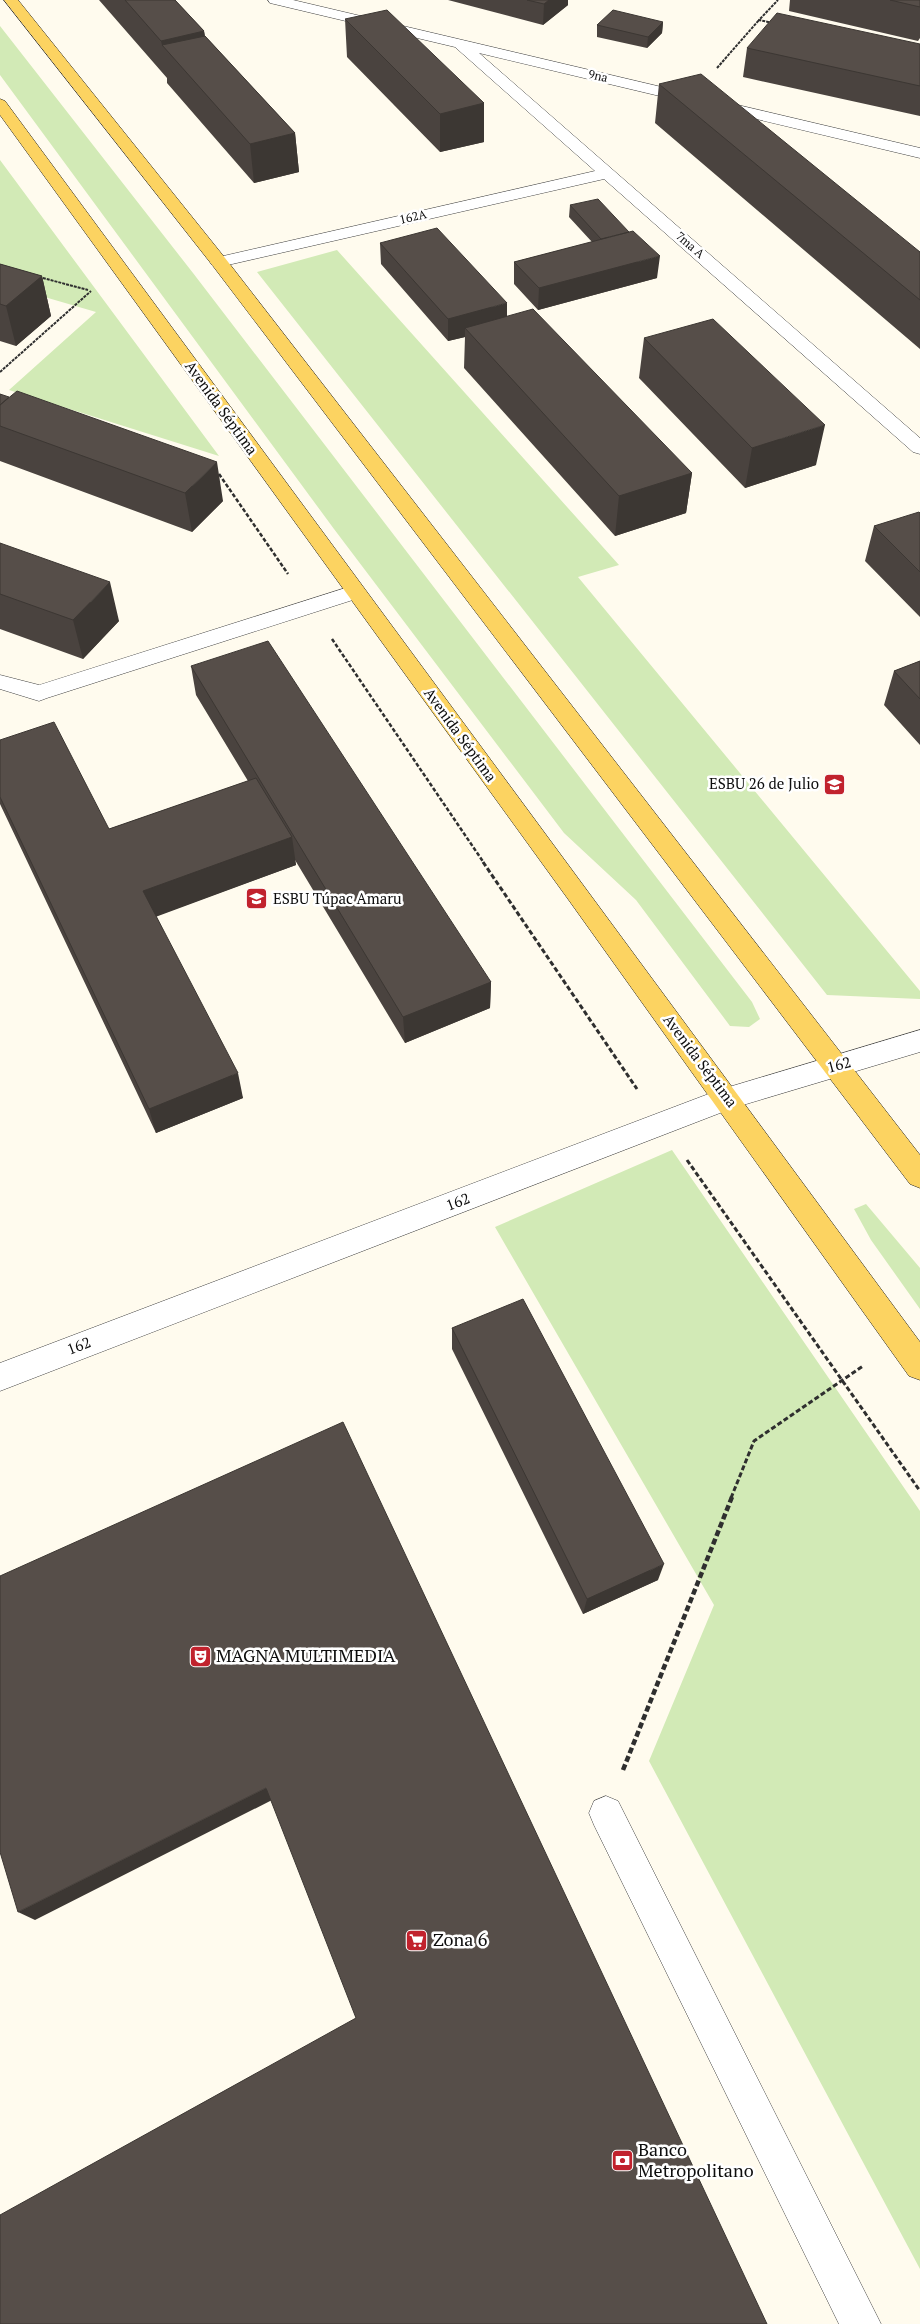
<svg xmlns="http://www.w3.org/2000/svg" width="920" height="2324" viewBox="0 0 920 2324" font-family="'PT Serif',serif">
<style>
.green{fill:#d2eab6}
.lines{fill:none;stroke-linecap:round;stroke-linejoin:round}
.minor-casing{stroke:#404040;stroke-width:1}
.major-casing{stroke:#1e1e1e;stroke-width:1}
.path-far3{stroke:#2f2f2f;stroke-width:2;stroke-dasharray:3 1;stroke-linecap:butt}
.path-far2{stroke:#2f2f2f;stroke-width:2.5;stroke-dasharray:4 2;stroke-linecap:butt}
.path-far1{stroke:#2f2f2f;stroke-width:3;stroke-dasharray:5 2.5;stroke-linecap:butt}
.path{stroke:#2f2f2f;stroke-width:4.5;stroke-dasharray:6 3;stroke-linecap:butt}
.minor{fill:#fff;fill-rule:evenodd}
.major{fill:#fcd361;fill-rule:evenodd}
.wall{fill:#4a433f}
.shaded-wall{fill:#3c3733}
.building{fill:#564e49;stroke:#3c3733}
.labels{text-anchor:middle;stroke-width:5;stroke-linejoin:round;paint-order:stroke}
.far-street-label{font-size:12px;fill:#0d0d0d;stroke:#fff}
.street-label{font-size:15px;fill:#0d0d0d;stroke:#fff}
.poi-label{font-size:15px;fill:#0d0d0d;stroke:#fff;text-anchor:end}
.near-poi-label{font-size:18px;fill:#0d0d0d;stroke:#fff;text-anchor:start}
</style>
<rect width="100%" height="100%" fill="#fffbee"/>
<!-- green -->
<path class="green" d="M0 26 193 273 752 1002 760 1019 749 1027 730 1026 636 900 564 833 334 529 0 75Z
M0 160 219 456 9 390 96 312 0 284Z
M337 250 619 565 578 577 920 991V999L827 995 257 272Z
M672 1150 920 1511V2269L649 1761 714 1605 495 1227Z
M866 1204 920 1268V1309L871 1240 854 1209Z"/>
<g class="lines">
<defs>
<path id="minor" d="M268 0H293L920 148V158L479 53 920 438V454L913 452 604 179 219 267 213 266 210 262 213 258 219 257 595 171 455 47 270 3Z
M355 585 362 587 365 592 362 597 47 698 39 701 0 689V675L39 685Z
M920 1030V1052L733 1108 0 1391V1363L719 1090Z
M606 1796 618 1801 881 2324H839L594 1825 589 1813 594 1801Z"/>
<path id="major" d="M4 0H18L225 258 920 1155V1188L910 1184 213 266Z
M0 99 5 101 920 1342V1380L909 1376 568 899 0 115Z"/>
</defs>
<!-- minor casing -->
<use href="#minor" class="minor-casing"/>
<!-- major casing -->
<use href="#major" class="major-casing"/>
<!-- path-far3 -->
<path class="path-far3" d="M773 23 759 20 778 0
M717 68 759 20
M39 277 88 290
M0 372 91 291"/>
<!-- path-far2 -->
<path class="path-far2" d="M219 474 288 574
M332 639 484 863"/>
<!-- path-far1 -->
<path class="path-far1" d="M483 862 637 1089
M687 1160 920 1491
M731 1498 754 1441 863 1366"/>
<!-- path -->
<path class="path" d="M623 1770 732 1497"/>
<!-- minor -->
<use href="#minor" class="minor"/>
<!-- major -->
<use href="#major" class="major"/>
</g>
<!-- wall -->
<path class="wall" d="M99 0H175L204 31 205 36 295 133 299 172 254 183 167 83V78Z
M448 0H568V5L543 25Z
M790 0H920V38L918 41 789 11Z
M345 19 484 103V142L440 152 347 57Z
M663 22 662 33 647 48 597 37V25Z
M920 44V116L743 77 747 48Z
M659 84 920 252V349L655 123Z
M570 205 657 278 538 310 514 284V262L592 242 569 217Z
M380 243 507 316 692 473 686 513 615 536 464 368 465 337 448 341 381 264Z
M0 264 42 276 51 316 16 346 0 341Z
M644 338 816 465 745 488 639 378Z
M0 394 223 501 192 532 0 461Z
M920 513V617L865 561 874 526Z
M0 543 119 621 83 659 0 629Z
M920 661V745L884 705 894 671Z
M191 666 491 982 490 1008 405 1043 295 860 296 865 156 916 243 1098 156 1133 0 804V740L109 829 248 781 196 695Z
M452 1328 658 1580 583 1614 452 1349Z"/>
<!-- shaded-wall -->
<path class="shaded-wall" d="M549 0H568V5L543 25 544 4Z
M663 22 662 33 647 48 648 37Z
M204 31 209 69 162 45 161 41Z
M484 103V142L440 152V114Z
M295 133 299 172 254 183 250 144Z
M660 256 657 278 538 310 539 288Z
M42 276 51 316 16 346 6 306Z
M507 303V325L465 328V337L448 341V319Z
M825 425 816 465 745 488 752 448Z
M217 462 223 501 192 532 185 493Z
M692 473 686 513 615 536 619 496Z
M110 582 119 621 83 659 73 620Z
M292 837 296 865 150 919 143 891Z
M491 982 490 1008 405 1043 403 1017Z
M238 1073 243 1098 156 1133 149 1109Z
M664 1564 658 1580 583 1614 587 1599Z
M266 1788 274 1799 35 1920 18 1912Z"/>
<!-- building -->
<path class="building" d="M125 0H175L204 31 161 41Z
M527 0H549L544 4Z
M890 0H920V7Z
M387 10 484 103 440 114 345 19Z
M613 10 663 22 648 37 597 25Z
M777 13 920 44V86L747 48Z
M205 36 295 133 250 144 162 45Z
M701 74 920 252V300L659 84Z
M598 199 629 232 601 239 570 205Z
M437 228 507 303 448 319 380 243Z
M633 231 660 256 539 288 514 262Z
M0 264 42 276 6 306 0 304Z
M533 309 692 473 619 496 465 328Z
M713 319 825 425 752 448 644 338Z
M17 391 217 462 185 493 0 426V405Z
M0 394 9 397 0 405Z
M919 512 920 513V572L874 526Z
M0 543 110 582 73 620 0 594Z
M268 641 491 982 403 1017 191 666Z
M920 661V699L894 671Z
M54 722 109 829 256 778 292 837 143 891 238 1073 149 1109 0 797V740Z
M523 1299 664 1564 587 1599 452 1328Z
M343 1422 767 2324H0V2215L356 2018 266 1788 18 1912 0 1852V1576Z"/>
<!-- icons -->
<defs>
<symbol id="school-square" viewBox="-11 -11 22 22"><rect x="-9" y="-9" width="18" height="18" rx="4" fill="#c1222d" stroke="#fff"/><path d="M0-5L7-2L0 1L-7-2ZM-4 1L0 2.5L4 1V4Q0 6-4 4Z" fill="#fff"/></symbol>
<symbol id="theatre-square" viewBox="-11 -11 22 22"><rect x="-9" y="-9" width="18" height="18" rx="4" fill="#c1222d" stroke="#fff"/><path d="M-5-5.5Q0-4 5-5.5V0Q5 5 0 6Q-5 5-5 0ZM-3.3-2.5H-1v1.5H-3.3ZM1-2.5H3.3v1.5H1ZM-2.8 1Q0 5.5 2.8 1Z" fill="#fff"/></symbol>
<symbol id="supermarket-square" viewBox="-11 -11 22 22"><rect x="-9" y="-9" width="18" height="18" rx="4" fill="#c1222d" stroke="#fff"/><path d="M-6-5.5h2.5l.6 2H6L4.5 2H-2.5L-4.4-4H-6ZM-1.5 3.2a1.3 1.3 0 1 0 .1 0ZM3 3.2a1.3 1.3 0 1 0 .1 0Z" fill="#fff"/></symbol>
<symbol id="bank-square" viewBox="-11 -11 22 22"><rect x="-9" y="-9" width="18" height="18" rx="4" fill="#c1222d" stroke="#fff"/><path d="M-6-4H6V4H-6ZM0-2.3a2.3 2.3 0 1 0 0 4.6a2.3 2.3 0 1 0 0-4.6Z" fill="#fff"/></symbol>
</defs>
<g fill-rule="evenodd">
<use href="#school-square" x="822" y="772" width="25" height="25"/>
<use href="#school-square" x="244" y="886" width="25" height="25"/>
<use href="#theatre-square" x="188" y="1644" width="25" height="25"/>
<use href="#supermarket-square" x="404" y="1928" width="25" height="25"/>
<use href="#bank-square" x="610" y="2148" width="25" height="25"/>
</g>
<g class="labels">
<!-- far-street labels -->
<g class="far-street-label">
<text transform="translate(598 76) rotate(13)" y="4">9na</text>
<text transform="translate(413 217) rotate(-13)" y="4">162A</text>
<text transform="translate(690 245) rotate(41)" y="4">7ma A</text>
</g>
<!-- street labels -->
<g class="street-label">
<text transform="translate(221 408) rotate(54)" y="5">Avenida Séptima</text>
<text transform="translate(460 735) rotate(54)" y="5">Avenida Séptima</text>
<text transform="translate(700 1061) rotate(53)" y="5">Avenida Séptima</text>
<text transform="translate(839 1065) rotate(-15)" y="5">162</text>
<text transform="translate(458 1202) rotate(-21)" y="5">162</text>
<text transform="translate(79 1346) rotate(-21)" y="5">162</text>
</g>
<!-- poi labels -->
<g class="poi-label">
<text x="819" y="789">ESBU 26 de Julio</text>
<text x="273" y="904" text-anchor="start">ESBU Túpac Amaru</text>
</g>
<!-- near-poi labels -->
<g class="near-poi-label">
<text x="216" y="1662">MAGNA MULTIMEDIA</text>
<text x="433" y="1946">Zona 6</text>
<text x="638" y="2156">Banco<tspan x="638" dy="21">Metropolitano</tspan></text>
</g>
</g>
</svg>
